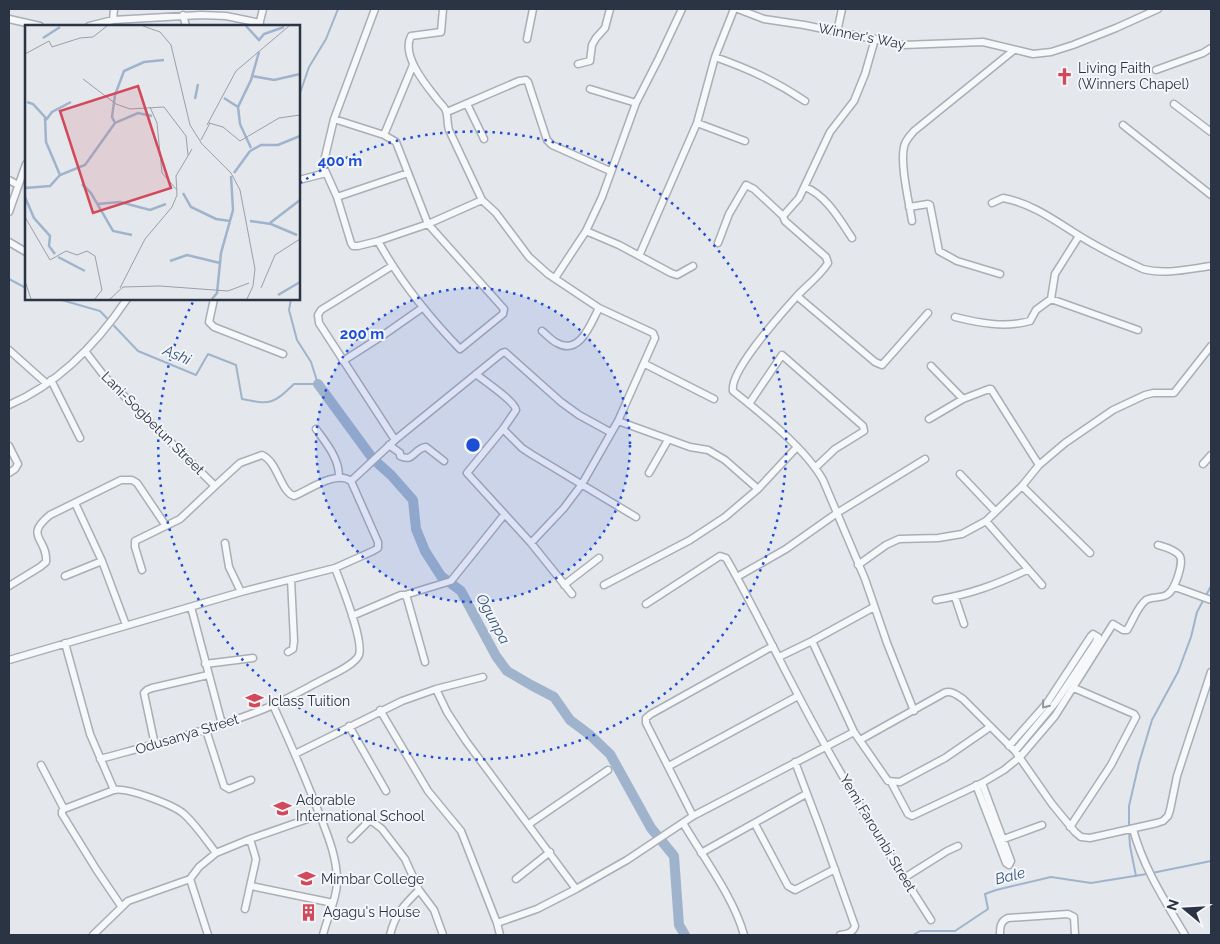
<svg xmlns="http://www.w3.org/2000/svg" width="1220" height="944" viewBox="0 0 1220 944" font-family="Raleway,sans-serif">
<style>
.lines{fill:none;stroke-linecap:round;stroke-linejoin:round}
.stream{stroke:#9fb4cc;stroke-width:2}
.river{stroke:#9fb4cc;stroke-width:10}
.minor-casing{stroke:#a9aeb7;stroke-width:9}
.minor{stroke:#f7f8fa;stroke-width:6}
.oneway{stroke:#9196a0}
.ring{fill:none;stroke:#1d4ed8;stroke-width:2.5;stroke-dasharray:2.5 5}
.labels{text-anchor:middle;stroke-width:4;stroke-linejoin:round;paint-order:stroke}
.street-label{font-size:14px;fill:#2b3445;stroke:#f4f6f9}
.poi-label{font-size:14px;fill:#2b3445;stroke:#f4f6f9;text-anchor:start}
.water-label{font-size:15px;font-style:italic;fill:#34527a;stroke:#f4f6f9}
.inset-river{fill:none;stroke:#9fb4cc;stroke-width:2.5}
.inset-road{fill:none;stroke:#9a9fa9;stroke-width:1}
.view{fill:#d1495b;fill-opacity:0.15;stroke:#d1495b;stroke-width:2.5}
.inset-edge{fill:none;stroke:#2b3445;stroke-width:2.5}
.centre{fill:#1d4ed8;stroke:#f4f6f9;stroke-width:2.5}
.ring-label{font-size:15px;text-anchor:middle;font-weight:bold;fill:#1d4ed8;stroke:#f4f6f9;stroke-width:4;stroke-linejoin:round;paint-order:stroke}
</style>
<rect width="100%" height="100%" fill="#e4e7ec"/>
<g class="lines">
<!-- stream -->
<path class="stream" d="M299 96 309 67 326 39 338 9
M299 120 300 130 299 137
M9 279 26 288
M58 299 100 311 138 351 196 375 208 354 236 365 242 399C271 405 273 404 294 384H318L311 362 297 340 289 310 291 299
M1129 826V806L1139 763 1152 720 1178 672 1191 637 1197 612 1211 586
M1129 831 1130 846 1136 876
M1152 873 1211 861
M913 935 920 931H955L988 909 985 894 996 890 1051 877 1091 883 1147 874"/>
<!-- river -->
<path class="river" d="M318 384 373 459 391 475 413 500 416 529 425 551 441 576 461 591 496 656 507 671 531 685 554 697 570 720 590 735 610 754 651 828 674 856 679 925 685 935"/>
<defs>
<path id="minor" d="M375 9 334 119 325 157 324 168 337 197 351 243 353 246H358L378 241 428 224 482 200
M443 9 441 32 411 36C401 55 425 84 437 99 439 102 445 107 446 111 448 116 447 124 449 130L482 200 496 213 529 257 548 274 599 308 653 333 655 338 618 421 582 484 564 508 531 543
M734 9 715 57 697 123 745 141
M738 9 764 19 804 25 903 45 983 42 1033 54 1051 52 1073 45 1116 28 1158 9
M183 15 186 26
M9 19 40 26
M113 20 114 9
M259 25 263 9
M89 26 113 20 201 15 226 16 260 23
M837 32 842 9
M527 39 533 9
M875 39 865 74 854 101 830 132 799 198 783 216 785 221 826 257 828 263C820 276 806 286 796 297 782 313 729 371 733 391 762 414 806 449 823 480L865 579 887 643 914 711
M715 57C749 69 775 81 805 101
M578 64 590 61 592 45 596 38 605 28 610 9
M1156 70 1203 53 1211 48
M590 89 636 103
M467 104 484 139
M1174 104 1211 132
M447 112 519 81 526 80 528 82 547 140 552 145 610 171
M334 119 384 135 396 142 428 224 504 309 503 314 460 349C428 316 400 281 378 241
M1123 125 1211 195
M384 135 413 65
M9 180 18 185
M299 180 326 173
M805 187C826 195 840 220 852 238
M337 197 408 173
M992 203 1003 198C1031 203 1054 220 1078 235 1099 248 1121 259 1143 269 1165 275 1189 269 1211 266
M909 207 928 204 930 205 939 251 957 261 1000 274
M9 212 26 164
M912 221C909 202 900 165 904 147 905 140 910 136 914 131L1014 50
M586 231 619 245 671 273 677 275 693 266
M9 242 26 252
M718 243 729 214 746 185 754 189 783 216
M639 256 697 123
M392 266 321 310 318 315 319 323 395 440
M555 278 586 231 602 197 636 103 659 58 682 9
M797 296 875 362 882 365 928 313
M214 299 209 322 214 327 283 354
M1051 299 1138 330
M955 317C979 323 1005 328 1030 321L1036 310 1051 299 1055 274 1079 236
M542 331C547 335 551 340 557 343 580 356 591 323 599 308
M9 350 46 383
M343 361 382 336 422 308
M645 364 714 399
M931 366 963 399
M476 374C484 381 515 401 516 410L503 429 467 473 531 543 572 594
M51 380 80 438
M749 404 782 355 863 426 864 431 835 449 816 467
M9 405C58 384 98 342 127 299
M929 419 963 399 989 389H991L1039 465
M618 421 690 447 708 450 725 460 758 489
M316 429C326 443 339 458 339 476
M503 429 522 448 531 454 636 517
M389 445 400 453V456C414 463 414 448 426 447L444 461
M9 446 18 464 15 469 9 473
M1203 464 1211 455
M649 473 668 440
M960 474 995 511
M351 481 395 440 502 353 505 352 561 402 579 415 610 432
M1022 486 1090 553
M75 503 102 561 126 625
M986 521 1042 585
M225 543 229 567 241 592
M858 565 886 545 899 539 938 538 962 534 986 521 1022 486 1039 465 1065 443 1113 410 1145 395 1153 393H1174L1211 346
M142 570 135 547V541L180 519 215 486
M65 576 102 561
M737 577 786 549 837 513 925 459
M564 585 599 558
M604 585 690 540 725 517 758 489 797 447
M9 586 40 567 46 562C48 538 23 537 50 515L121 480H132L137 483 166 526
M1175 587 1211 600
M405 595 451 581 504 515
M955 597 964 624
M936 600C971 594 995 585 1027 570
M646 604 720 556 726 558C752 603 774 650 798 695 838 772 884 847 931 920
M191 607 222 724
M352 616 401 595H405L407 598 425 662
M812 641 854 732 888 781 900 782 945 758 990 727
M65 643 90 734 114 790C127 787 174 805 184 814 196 825 206 840 216 853
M288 652 293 649 294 641 291 579
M779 657 812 641 874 607
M9 660 241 592 335 568 373 551 378 548V542L351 481C336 470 309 490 294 496 280 491 278 462 262 455L240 463 215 486 105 377 85 351
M205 664 253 658
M436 689 447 712 466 741 576 889
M273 705C288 738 302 770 315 803 325 829 338 856 337 884 336 901 327 918 323 935
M380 710 428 791 461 831 497 923 500 935
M349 726 386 791
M206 730 224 786 229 789 251 780
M860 740 944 693C951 690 957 695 963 699L1015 751 1052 804 1075 832 1081 837 1090 838 1157 823 1163 821 1168 816 1170 810 1177 776 1211 672
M155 745 144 693 147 690 152 688 208 675
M1009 746 1047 703 1091 636 1093 634 1098 637 1094 645 1056 702 1015 751
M295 754 402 701 436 689 483 677
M100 759C155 744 211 730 264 709 284 701 303 690 322 680 331 675 355 665 359 655 364 640 341 584 335 568
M795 762 820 828 855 926C853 933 847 934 840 935
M41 765 64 809
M669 766 798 696
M891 782 908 814 912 816 982 783 1004 770 1020 757 1055 716 1113 624 1123 630H1127C1133 621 1137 607 1146 600 1152 596 1162 599 1168 594 1175 589 1185 561 1179 555 1174 549 1165 547 1158 545
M976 785 1006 863 1009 865 1011 861 982 783
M114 790 64 809 62 811V814L96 869 121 906
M693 816 646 723V718L651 714 773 646
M683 823C703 857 734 898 744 935
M529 824 608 770
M755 824 788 886 795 890 835 869
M1070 827 1111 765 1136 717 1134 714 1074 688
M1133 829C1143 867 1165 901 1185 935
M351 839 369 821 373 822 382 829 405 859 419 890 434 910 443 935
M1001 840 1042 825
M701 853 806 794
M904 878 947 851 958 846
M190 879 208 935
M516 879 550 852
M251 886 333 903
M245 909 255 864 256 859 250 839
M497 923 537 909 576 889 627 860 693 816 854 732
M93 935 128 901 190 879 199 867 216 853 250 839 319 815
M390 935C395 914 404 905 419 890
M1000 935C1000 928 1000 921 1008 918L1068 914 1074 917 1075 935"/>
</defs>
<!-- minor casing -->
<use href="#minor" class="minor-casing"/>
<!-- minor -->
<use href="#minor" class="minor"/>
</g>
<!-- one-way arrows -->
<defs><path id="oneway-chevron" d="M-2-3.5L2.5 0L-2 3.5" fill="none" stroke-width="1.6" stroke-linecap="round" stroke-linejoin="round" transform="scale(1.25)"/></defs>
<use class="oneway" href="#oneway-chevron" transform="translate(1045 705) rotate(129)"/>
<!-- distance rings -->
<circle cx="473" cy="445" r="157" fill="#1d4ed8" fill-opacity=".12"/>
<g class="ring">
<circle cx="473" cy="445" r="157"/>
<path d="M300 183A314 314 0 1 1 194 300"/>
</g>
<!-- icons -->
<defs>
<symbol id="church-bare" viewBox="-9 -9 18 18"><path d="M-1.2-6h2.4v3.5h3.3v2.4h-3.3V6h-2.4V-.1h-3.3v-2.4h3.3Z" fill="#d1495b" stroke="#f4f6f9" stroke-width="2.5" paint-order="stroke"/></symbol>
<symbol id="school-bare" viewBox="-9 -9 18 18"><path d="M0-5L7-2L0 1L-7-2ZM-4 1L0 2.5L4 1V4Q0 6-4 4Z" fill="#d1495b" stroke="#f4f6f9" stroke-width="2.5" paint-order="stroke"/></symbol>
<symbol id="building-bare" viewBox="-9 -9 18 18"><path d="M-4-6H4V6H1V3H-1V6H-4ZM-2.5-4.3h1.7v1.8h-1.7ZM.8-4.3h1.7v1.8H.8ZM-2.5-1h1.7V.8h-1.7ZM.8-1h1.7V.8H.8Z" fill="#d1495b" stroke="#f4f6f9" stroke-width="2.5" paint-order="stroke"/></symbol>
</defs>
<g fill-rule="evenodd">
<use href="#church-bare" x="1052" y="64" width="25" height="25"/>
<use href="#school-bare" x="242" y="688" width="25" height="25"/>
<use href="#school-bare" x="270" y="796" width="25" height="25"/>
<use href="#school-bare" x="294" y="866" width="25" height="25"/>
<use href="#building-bare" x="296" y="900" width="25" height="25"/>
</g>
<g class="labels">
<!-- street labels -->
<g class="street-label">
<text transform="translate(862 36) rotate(11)" y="5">Winner's Way</text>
<text transform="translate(153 423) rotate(45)" y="5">Lani-Sogbetun Street</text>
<text transform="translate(187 734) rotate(-17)" y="5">Odusanya Street</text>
<text transform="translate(878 833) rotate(59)" y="5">Yemi Farounbi Street</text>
</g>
<!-- poi labels -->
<g class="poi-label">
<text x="1078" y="73">Living Faith<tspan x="1078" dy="16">(Winners Chapel)</tspan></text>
<text x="268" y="706">Iclass Tuition</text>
<text x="296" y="805">Adorable<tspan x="296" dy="16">International School</tspan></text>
<text x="321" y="884">Mimbar College</text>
<text x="323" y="917">Agagu's House</text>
</g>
<!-- water labels -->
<g class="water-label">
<text transform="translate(177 355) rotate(23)" y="5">Ashi</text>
<text transform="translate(493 619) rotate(62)" y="5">Ogunpa</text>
<text transform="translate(1010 876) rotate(-14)" y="5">Bale</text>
</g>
</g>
<!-- overview -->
<g transform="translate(25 25)">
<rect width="275" height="275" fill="#e4e7ec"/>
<path class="inset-river" d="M221 1 234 15 239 9 259 2M18 13 35 2M227 51 249 55 275 49M199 73 213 82M170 74 173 59M2 77 8 79 20 92 21 117 35 150M127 91 113 88 90 98 87 92 90 70 99 46 119 37 139 35M21 95 27 87 46 77M226 123 215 99 213 82 226 55 234 27M225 126 236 120H253L275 111M209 148 225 126M57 159 66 168 88 206 107 210M0 163 25 161 35 150 60 140 90 98M158 168 166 182 191 194 205 196M0 172 9 193 25 211 24 221 30 229M72 179 95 177 125 185 141 179M225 196 246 199 272 210M245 198 275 175M33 232 60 246M145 236 162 230 195 238M253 270 275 257M187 274 192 268 196 228 208 185 206 151"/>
<path class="inset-road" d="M118 1 135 7 146 20 165 100 177 119 206 148 215 165 230 244 228 261 222 274M0 29 24 16 27 22 55 13 68 12 82 1M58 54 91 79 105 84 139 82 161 111 163 130M125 82 132 98 137 148 152 165M184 98 198 102 215 116 254 93 275 90M182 100 211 46 264 1M176 115 185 98M0 192 25 235 41 226 52 230 62 226 70 231 77 265 70 274M0 256 6 274M95 263 120 214 147 182 152 170 151 151 167 124M236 263 250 230 275 214M85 274 98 262 135 261 203 266 224 258"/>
<path class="view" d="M113 61 146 163 68 188 35 86Z"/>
<rect width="275" height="275" class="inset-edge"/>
</g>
<circle cx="473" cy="445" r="8" class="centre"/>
<g class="ring-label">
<text x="340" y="166">400 m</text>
<text x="362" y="339">200 m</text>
</g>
<!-- border -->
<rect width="1220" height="944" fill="none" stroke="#2b3445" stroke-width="20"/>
<!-- north arrow -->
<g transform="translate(1185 909) rotate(288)" stroke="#f4f6f9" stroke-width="4" paint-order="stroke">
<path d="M0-4L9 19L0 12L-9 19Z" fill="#2b3445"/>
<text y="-8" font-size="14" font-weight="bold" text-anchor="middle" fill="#2b3445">N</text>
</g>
</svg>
